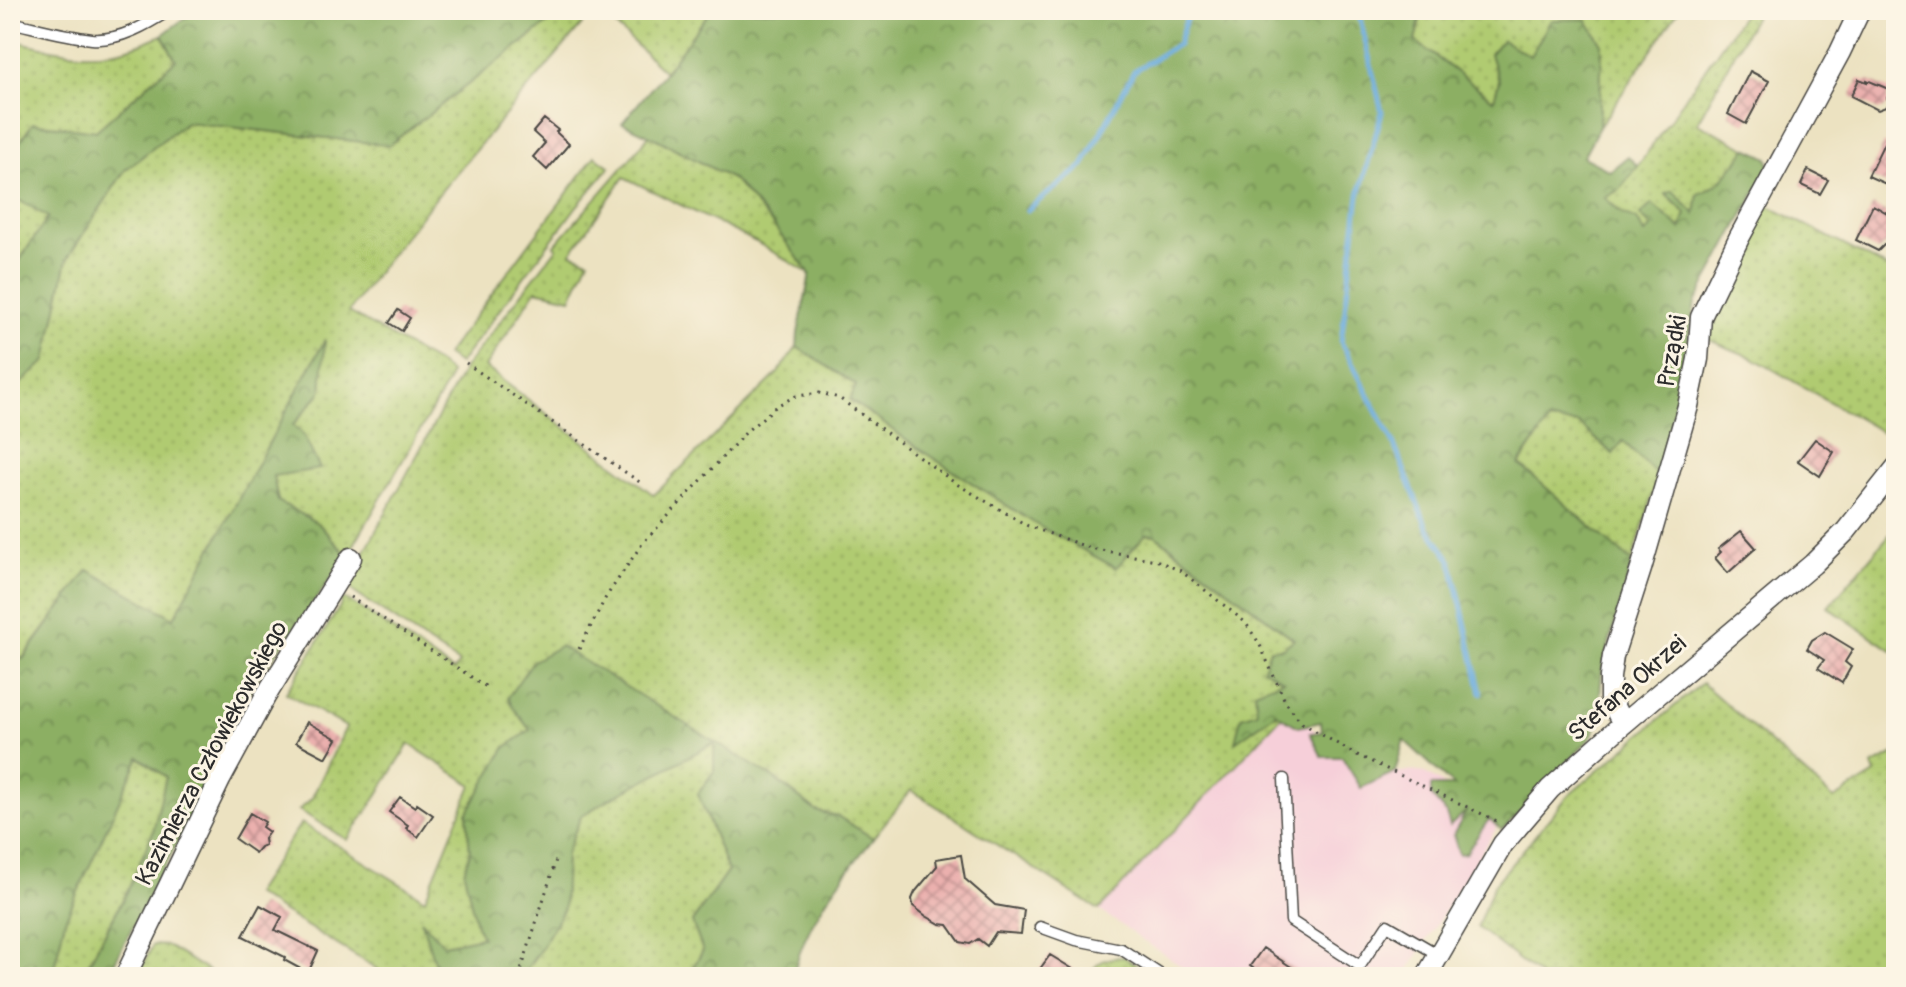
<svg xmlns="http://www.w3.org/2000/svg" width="1906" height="987" viewBox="0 0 1906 987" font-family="Pangolin,sans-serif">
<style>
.built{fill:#f6cfd9}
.grass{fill:url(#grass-dots);stroke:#6e7b4e;stroke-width:2}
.forest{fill:url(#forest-crowns);stroke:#5c6d47;stroke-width:2}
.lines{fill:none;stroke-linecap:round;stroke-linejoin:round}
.stream{stroke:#68aadc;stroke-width:5}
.building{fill:url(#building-cross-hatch)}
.service-casing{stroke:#484642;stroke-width:13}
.minor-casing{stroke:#484642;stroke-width:23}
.path{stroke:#484642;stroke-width:3;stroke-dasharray:2 6;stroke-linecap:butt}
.service{stroke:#fff;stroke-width:10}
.minor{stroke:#fff;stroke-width:20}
.labels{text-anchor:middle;stroke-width:6;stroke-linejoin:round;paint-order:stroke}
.street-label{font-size:24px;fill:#2b2b2b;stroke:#fcf5e5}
</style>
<defs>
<pattern id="grass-dots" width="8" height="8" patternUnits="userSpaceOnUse" patternTransform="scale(2)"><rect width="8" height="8" fill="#b0cb71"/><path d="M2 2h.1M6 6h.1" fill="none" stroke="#98ae62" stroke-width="1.8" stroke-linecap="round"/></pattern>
<pattern id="forest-crowns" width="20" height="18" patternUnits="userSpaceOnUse" patternTransform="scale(2)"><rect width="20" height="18" fill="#8caf63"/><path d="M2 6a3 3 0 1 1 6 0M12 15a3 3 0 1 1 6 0" fill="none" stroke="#738f52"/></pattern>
<pattern id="building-cross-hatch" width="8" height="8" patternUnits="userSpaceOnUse" patternTransform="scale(2)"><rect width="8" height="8" fill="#ebb0ae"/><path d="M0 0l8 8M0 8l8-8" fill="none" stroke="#bf8f8e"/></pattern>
</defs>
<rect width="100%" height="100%" fill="#fcf5e5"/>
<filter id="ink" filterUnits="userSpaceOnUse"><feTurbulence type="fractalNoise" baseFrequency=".0125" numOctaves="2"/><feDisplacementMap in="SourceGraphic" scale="16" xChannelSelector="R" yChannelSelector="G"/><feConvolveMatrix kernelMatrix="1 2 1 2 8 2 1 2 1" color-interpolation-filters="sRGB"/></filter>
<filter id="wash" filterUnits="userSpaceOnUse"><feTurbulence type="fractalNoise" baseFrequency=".006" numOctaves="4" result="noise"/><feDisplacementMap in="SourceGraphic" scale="32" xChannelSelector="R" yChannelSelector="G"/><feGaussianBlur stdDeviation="1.8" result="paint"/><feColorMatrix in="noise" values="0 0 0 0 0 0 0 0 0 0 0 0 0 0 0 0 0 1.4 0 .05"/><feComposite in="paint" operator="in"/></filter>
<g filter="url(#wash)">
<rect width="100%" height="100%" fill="#ece2c1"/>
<!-- built -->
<path class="built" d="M1286 712 1384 774 1410 771 1425 773 1502 819 1404 977H1197L1099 910Z"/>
<!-- grass -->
<path class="grass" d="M565 10H594C512 110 423 205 349 312L439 364 450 373 448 382 348 555 337 545 319 524 278 501 272 475 293 425 321 392 324 342 174 618 88 570 22 659 10 652V393L46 360 67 259 125 170 186 122 389 145Z
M599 10H711L665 72Z
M1422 10H1679L1599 127 1602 44 1531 57 1502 41 1490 54 1499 81 1494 100 1415 41Z
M1746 10H1758L1697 123 1747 148C1734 166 1720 188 1698 194L1695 215 1666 195 1686 213 1681 230 1653 227 1646 234 1637 220 1623 214 1605 198 1620 189 1638 166Z
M162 35 176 60 96 131 33 123 10 156V40C43 47 75 57 109 52 128 50 145 42 162 35Z
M649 135 734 180 770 221 810 274 756 242 624 177 571 253 589 260 571 298 536 290 485 367 654 495 777 374 797 347 856 385 850 400 927 454 1042 528 1155 535 1295 640 1283 648 1284 680 1257 712 1236 741 1276 713 1286 712 1099 910 911 790 873 838 837 816 816 811 775 779 715 743 714 771 698 794 728 871 692 922 703 951 687 977H521L542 947 564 908 566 854 581 816 611 798 512 706 530 730 467 813 470 852 465 872 482 937 444 945 422 922 439 977H374L377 969 254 894 301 823 425 899 472 785 409 744 370 807 347 840 299 810 312 798 346 727 286 693 342 603 340 599H345L357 606 454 671 459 663 355 593 349 586 352 575 465 367 557 248 554 246C586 209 619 174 649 135Z
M595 156 610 167 577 206 459 364 446 355Z
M10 195 48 217 10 275Z
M1765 204 1896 272V440L1753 358 1709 340 1719 303Z
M1549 421 1579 424 1613 454 1623 441 1658 476 1632 562 1519 465Z
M1896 527V653L1828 607Z
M1702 683 1834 799 1875 774 1872 766 1896 753V977H1541L1477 927 1494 885 1568 796Z
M138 757 166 777 153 832 129 888 86 968 111 969 108 977H52L65 920Z
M153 945 167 946 218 977H137Z
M1124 957 1154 977H1087C1098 961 1104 958 1124 957Z"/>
<!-- forest -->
<path class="forest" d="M196 10H565L389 145 186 122 125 170 67 259 46 361 10 393V275L48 217 10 195V156L33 123 96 131 176 60 162 35Z
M711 10H1422L1415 41 1494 100 1499 81 1490 54 1502 40 1530 56 1551 20 1586 19 1602 44 1599 127 1583 157 1610 171 1628 156 1638 166 1620 189 1605 198 1622 214 1637 220 1645 234 1652 227 1640 215 1652 204 1681 229 1686 213 1666 194 1673 191 1695 214 1698 194C1720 188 1734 166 1747 148L1768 158 1770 166 1695 303 1680 382 1658 476 1623 441 1613 454 1579 424 1549 421 1519 464 1632 562 1602 669 1598 724 1589 740 1502 830 1489 819 1466 853 1459 854 1453 835 1467 810 1450 826 1446 814 1431 795V786H1454L1404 740 1395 772 1361 788 1342 757H1322L1310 733 1322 732 1321 722 1298 727 1276 713 1235 742 1241 717 1257 712 1255 691 1283 680 1263 669 1270 649 1283 648 1294 639 1155 535 1146 534 1116 568 1042 528 927 454 850 400 856 385 797 347 798 333 810 274 770 221 734 180 659 140 622 123 665 72Z
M325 340 321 392 293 425 303 434 320 469 273 476 278 501 319 524 337 545 348 555 253 685 178 841 111 969H86L129 888 153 832 166 777 139 757 65 920 52 977H10V652L23 659 88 570 174 618Z
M560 646 775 779 816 811 837 816 873 838C842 879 807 918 795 969L805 977H687L703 951 692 922 728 871 698 794 714 771V743L611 798 581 816 566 854 564 908 542 947 521 977H439L421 920 444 945 482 937 476 925 464 872 470 852 467 813 506 747 530 730 512 706 508 697 533 661Z"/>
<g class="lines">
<!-- stream -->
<path class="stream" d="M1358 10 1382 112 1359 195 1341 342 1393 442 1427 527 1451 560 1481 693
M1027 210 1083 166 1134 71 1178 44 1189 10"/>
</g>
<g id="blocks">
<!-- building -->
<path class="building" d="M1750 71 1769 81 1746 124 1728 114Z
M1859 79 1867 82V80L1891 90 1887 98 1889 102 1886 107 1878 110 1851 96Z
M544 119 558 130 556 132 569 144 547 170 533 157 545 143 533 132Z
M1884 143 1896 149V167L1888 185 1868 176Z
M1808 170 1828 180 1820 194 1801 185Z
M1873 205 1894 217 1892 237 1878 251 1856 240Z
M398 310 410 318 402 331 389 323Z
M1815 439 1834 452 1820 476 1798 461Z
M1741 531 1756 548 1728 573 1715 558 1721 552 1718 549Z
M1825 632 1853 649 1845 662 1851 667 1842 683 1818 668 1824 660 1807 649 1812 640Z
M307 722 337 739 326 758 296 742Z
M400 797 415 807 417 804 433 815 418 837 406 828 408 825 389 812Z
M250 813 265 822 262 827 269 832 264 839 265 845 260 847 255 853 235 839Z
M961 855 965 879 995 905 1024 910 1021 934 996 932 987 946 978 939 970 944 960 942 948 925 940 924 926 916 913 906 912 899 915 892 937 866 936 859Z
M260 905 282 917 275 930 318 951 308 973 284 960 285 957 243 936Z
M1263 948 1306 977H1266L1250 966Z
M1050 955 1086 977H1034Z"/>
</g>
</g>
<g filter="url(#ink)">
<use href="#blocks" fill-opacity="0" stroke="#484642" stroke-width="2"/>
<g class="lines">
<defs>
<path id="service" d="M10 22C37 28 65 36 92 39 120 41 148 24 170 10
M1284 779 1291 921 1360 966 1387 925 1439 955
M1040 927 1076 940 1121 949 1164 977"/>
<path id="minor" d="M1623 724 1610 699V677L1613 656 1641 569 1688 406 1698 359 1701 317 1739 238 1840 52 1860 10
M125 977 220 780 265 697 351 558
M1426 977 1503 844 1550 789 1623 724 1813 564 1846 531 1896 468"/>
</defs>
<!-- service casing -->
<use href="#service" class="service-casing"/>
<!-- minor casing -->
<use href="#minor" class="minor-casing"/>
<!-- path -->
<path class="path" d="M466 363 641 483
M350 597 488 688
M579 649 606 597 642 544 748 430 778 405 796 396 820 393 839 398 955 483 1028 526 1090 548 1156 560 1181 571 1245 622 1259 643 1285 701 1302 723 1353 753 1499 822
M519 977 556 860"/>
<!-- service -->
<use href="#service" class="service"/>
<!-- minor -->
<use href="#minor" class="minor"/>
</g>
</g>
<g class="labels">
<!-- street labels -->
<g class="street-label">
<text transform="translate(1672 351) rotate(-80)" y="8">Prządki</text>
<text transform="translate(1627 688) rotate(-41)" y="8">Stefana Okrzei</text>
<text transform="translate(211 753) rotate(-62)" y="8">Kazimierza Człowiekowskiego</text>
</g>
</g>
<!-- margin -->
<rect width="1906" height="987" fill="none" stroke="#fcf5e5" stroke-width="40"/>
</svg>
